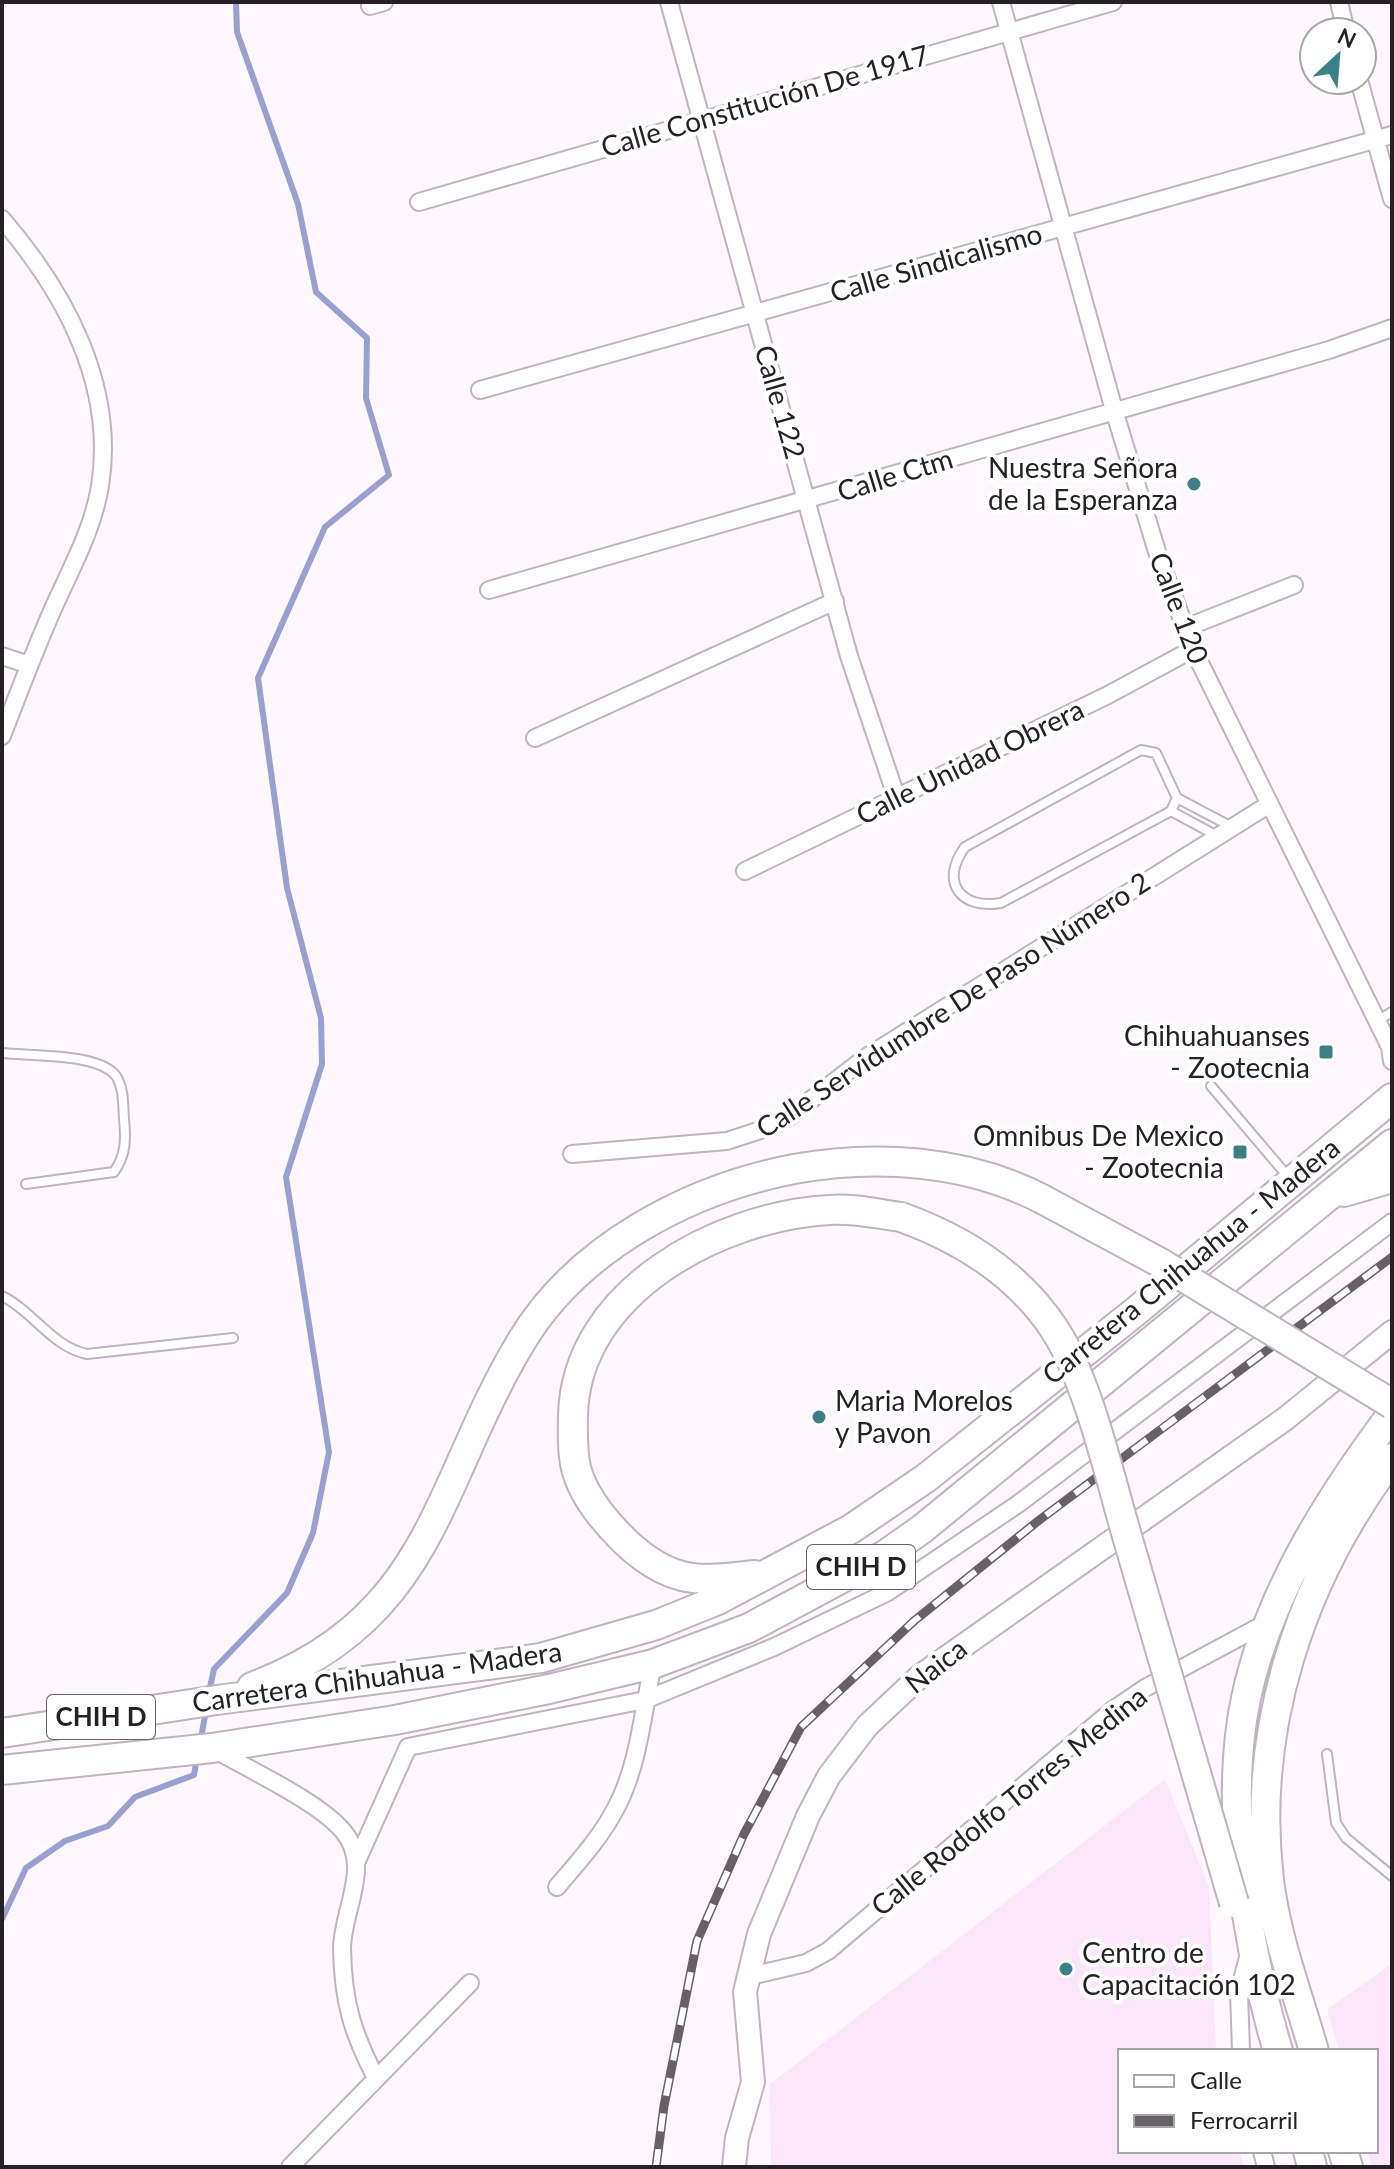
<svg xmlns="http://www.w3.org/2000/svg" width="1394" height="2169" viewBox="0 0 1394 2169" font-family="Lato,sans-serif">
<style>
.built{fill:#fae6f8}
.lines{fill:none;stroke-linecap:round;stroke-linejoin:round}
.stream{stroke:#98a0d3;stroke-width:6}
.lane-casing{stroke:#c0b3bf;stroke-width:12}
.street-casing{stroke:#c0b3bf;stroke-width:20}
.secondary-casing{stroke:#c0b3bf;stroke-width:26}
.highway-casing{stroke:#c0b3bf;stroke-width:32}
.lane{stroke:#fff;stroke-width:8}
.street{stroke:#fff;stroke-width:16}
.secondary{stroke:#fff;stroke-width:22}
.highway{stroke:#fff;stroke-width:28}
.rail-casing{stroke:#676166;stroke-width:9}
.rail{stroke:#fff;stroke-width:6;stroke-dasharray:18;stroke-linecap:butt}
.highway-bridge-casing{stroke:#c0b3bf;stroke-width:32;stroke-linecap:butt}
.highway-bridge{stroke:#fff;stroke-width:28}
.poi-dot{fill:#398187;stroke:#fff;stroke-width:3}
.labels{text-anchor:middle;stroke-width:8;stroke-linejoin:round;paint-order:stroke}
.shield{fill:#fff;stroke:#676467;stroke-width:2}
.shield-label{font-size:26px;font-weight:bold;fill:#262126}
.street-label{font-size:28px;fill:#262126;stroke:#fff}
.poi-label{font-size:28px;fill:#262126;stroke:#fff;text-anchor:end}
</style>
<rect width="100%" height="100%" fill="#fff7fe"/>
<!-- built -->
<path class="built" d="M1165 1779 1209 1887 1216 2051H1120V2151H1239L1244 2167H771L770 2084Z
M1392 1964V2167H1372L1367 2151H1376V2051H1339L1327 2009Z"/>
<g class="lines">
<!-- stream -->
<path class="stream" d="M209 1692 214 1669 287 1593 313 1533 329 1452 286 1177 322 1064 321 1018 287 888 258 678 325 527 389 475 366 398 367 338 316 292 298 204 237 32 236 2
M200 1743 206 1711
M2 1919 26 1868 65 1841 108 1826 135 1797 194 1775 197 1758"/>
<defs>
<path id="lane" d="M1177 798 1171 811 1001 903C961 910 939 882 965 847L1141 750 1156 753 1177 798 1232 827
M1171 811 1219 837
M1377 1021 1392 1012
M2 1053C30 1056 99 1053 116 1076 124 1088 123 1105 124 1119 126 1139 126 1155 114 1172L26 1184
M1211 1086 1290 1179
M2 1296C33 1311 52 1347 87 1354L233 1338
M1327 1754 1336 1823 1346 1838 1392 1876"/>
<path id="street" d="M669 2 849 656 897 799
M1001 2 1114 410 1158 555 1193 649 1390 1047 1392 1061
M1339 2 1346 32
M370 6 384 2
M1359 80 1392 199
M419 202 1113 2
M2 219C65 292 116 386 100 486 93 530 70 570 52 611 34 652 18 694 2 736
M480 390 1392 135
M489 590 1329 350 1392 328
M1185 628 1294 585
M2 656 29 665
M535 738 835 601
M745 871 1108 695 1193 649
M572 1154 727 1141 770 1127 790 1116 865 1058 1268 805
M214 1749C249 1770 318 1801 343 1831 373 1866 342 1910 342 1949 343 2001 352 2032 376 2078
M356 1863 408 1747 645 1700 774 1647 888 1592 1018 1504 1392 1222
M557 1887C579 1861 601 1837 616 1808 639 1765 643 1710 653 1664
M750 1976 806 1963 828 1951 1114 1709 1145 1688 1268 1622
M1241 2051 1239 1991 1250 1950
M1262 2151 1266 2167
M290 2167 470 1983"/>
<path id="secondary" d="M734 2167 737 2138 753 2082 745 1992 759 1934 808 1816 829 1776 867 1726 919 1677 1285 1419 1392 1332"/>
<path id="highway" d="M1344 1192 1392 1178
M755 1575C732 1577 705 1582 682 1576 650 1568 622 1541 601 1515 573 1479 572 1460 573 1415 576 1291 720 1216 829 1210 854 1208 878 1214 901 1217
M252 1687C435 1617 434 1487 521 1342 577 1248 689 1189 794 1169 876 1154 967 1160 1042 1199
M2 1733 217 1700 541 1658 656 1625 718 1600 851 1529 926 1478 1135 1312 1392 1098
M2 1770 212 1748 395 1720 549 1689 653 1664 749 1628 885 1555 922 1529 1392 1144
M1278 2051C1247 1946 1223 1807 1246 1698 1268 1594 1329 1498 1392 1414
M1314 2051C1298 1995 1276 1938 1269 1880 1251 1728 1301 1579 1392 1458
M1308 2151 1312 2167
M1343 2151 1348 2167"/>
</defs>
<!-- lane casing -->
<use href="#lane" class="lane-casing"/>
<!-- street casing -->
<use href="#street" class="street-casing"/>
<!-- secondary casing -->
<use href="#secondary" class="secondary-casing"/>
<!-- highway casing -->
<use href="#highway" class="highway-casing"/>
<!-- lane -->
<use href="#lane" class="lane"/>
<!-- street -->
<use href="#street" class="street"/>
<!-- secondary -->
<use href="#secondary" class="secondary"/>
<!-- highway -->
<use href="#highway" class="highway"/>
<defs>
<path id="rail" d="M656 2167 664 2106 697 1941 744 1834 801 1727 914 1621 1038 1521 1392 1257"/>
</defs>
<!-- rail casing -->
<use href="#rail" class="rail-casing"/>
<!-- rail -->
<use href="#rail" class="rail"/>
<defs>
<path id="highway-bridge" d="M1042 1199 1159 1262 1392 1404
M901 1217C962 1239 1019 1275 1055 1330 1089 1383 1109 1475 1127 1536 1163 1658 1198 1781 1234 1903"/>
</defs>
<!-- highway-bridge casing -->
<use href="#highway-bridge" class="highway-bridge-casing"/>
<!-- highway-bridge -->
<use href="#highway-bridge" class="highway-bridge"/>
</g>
<!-- markers -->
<g class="poi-dot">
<circle cx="1194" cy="484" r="8"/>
<rect x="1318" y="1044" width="16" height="16" rx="4"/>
<rect x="1232" y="1144" width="16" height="16" rx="4"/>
<circle cx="819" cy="1417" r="8"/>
<circle cx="1066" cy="1969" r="8"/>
</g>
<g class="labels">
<!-- shield labels -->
<g class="shield">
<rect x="807" y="1545" width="108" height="44" rx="6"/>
<rect x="47" y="1695" width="108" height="44" rx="6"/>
</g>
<g class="shield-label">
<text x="861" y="1576">CHIH D</text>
<text x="101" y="1726">CHIH D</text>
</g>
<!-- street labels -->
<g class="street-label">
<text transform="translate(765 101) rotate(-16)" y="10">Calle Constitución De 1917</text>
<text transform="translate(936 263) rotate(-16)" y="10">Calle Sindicalismo</text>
<text transform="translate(780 402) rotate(74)" y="10">Calle 122</text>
<text transform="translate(895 475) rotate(-17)" y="10">Calle Ctm</text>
<text transform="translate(1179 608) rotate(69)" y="10">Calle 120</text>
<text transform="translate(970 762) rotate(-26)" y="10">Calle Unidad Obrera</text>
<text transform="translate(953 1005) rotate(-33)" y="10">Calle Servidumbre De Paso Número 2</text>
<text transform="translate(1191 1261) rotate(-39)" y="10">Carretera Chihuahua - Madera</text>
<text transform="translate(936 1666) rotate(-38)" y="10">Naica</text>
<text transform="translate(377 1677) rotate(-8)" y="10">Carretera Chihuahua - Madera</text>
<text transform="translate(1009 1801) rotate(-39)" y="10">Calle Rodolfo Torres Medina</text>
</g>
<!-- poi labels -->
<g class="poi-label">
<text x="1178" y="478">Nuestra Señora<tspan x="1178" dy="32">de la Esperanza</tspan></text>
<text x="1310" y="1046">Chihuahuanses<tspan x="1310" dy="32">- Zootecnia</tspan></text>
<text x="1224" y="1146">Omnibus De Mexico<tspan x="1224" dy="32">- Zootecnia</tspan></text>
<text x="835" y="1411" text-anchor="start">Maria Morelos<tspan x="835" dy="32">y Pavon</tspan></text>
<text x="1082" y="1963" text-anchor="start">Centro de<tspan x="1082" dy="32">Capacitación 102</tspan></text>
</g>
</g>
<!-- border -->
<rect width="1394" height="2169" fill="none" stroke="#262126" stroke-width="8"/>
<!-- legend -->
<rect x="1118" y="2049" width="260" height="104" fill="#ffffff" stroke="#a8a6a8" stroke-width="2"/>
<rect x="1134" y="2075" width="40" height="12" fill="#ffffff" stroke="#a8a6a8" stroke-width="2"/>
<text x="1190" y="2089" font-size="24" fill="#262126">Calle</text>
<rect x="1134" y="2115" width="40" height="12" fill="#676166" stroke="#a8a6a8" stroke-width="2"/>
<text x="1190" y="2129" font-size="24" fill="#262126">Ferrocarril</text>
<!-- north arrow -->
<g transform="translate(1338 56) rotate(26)"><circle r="38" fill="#ffffff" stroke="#a8a6a8" stroke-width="2"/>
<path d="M0-6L14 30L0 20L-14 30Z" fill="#398187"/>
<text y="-12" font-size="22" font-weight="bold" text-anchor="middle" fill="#262126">N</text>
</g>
</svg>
